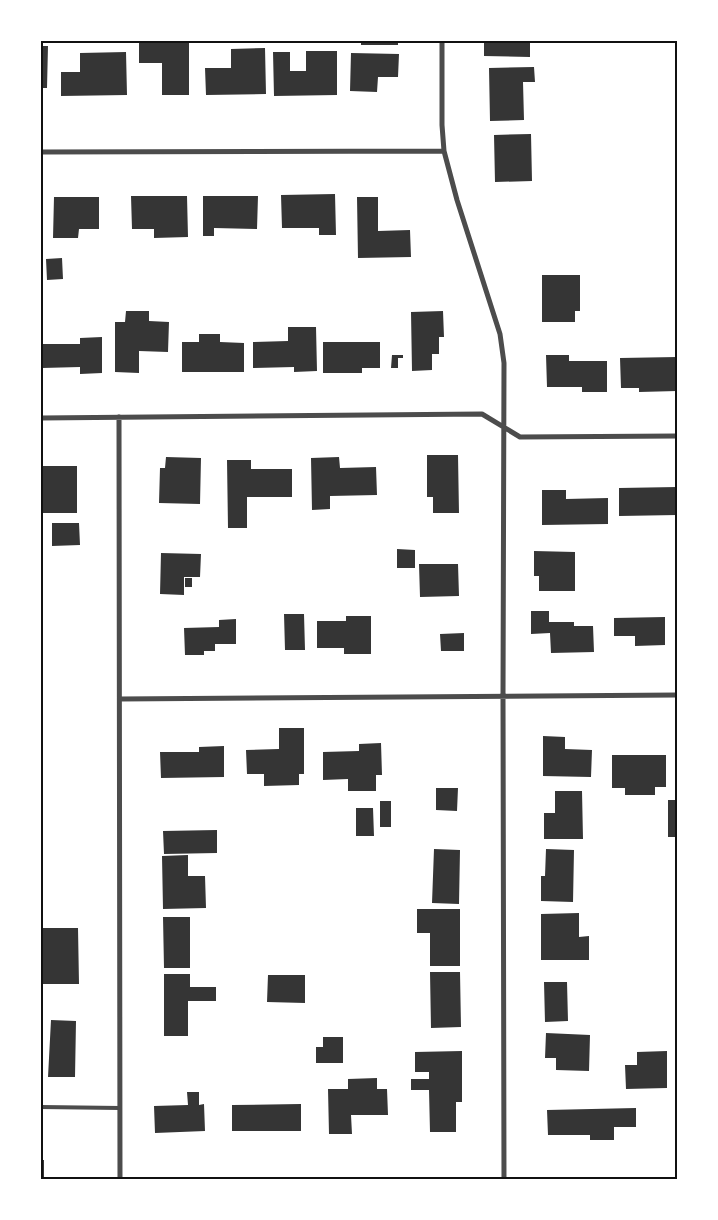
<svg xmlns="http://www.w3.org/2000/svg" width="718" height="1220" viewBox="0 0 718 1220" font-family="'Archivo Narrow',sans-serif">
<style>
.building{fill:#353535}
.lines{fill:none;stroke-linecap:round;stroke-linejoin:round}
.service{stroke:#4c4c4c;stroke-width:4}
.minor{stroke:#4c4c4c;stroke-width:5}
.neatline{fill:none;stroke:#111;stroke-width:2}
</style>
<rect width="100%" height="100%" fill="#fff"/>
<!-- building -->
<path class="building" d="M139 41H189V95H162V63H139Z
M361 41H398V45H361Z
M484 41H530V57L484 56Z
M41 46H48L47 88H41Z
M265 48 266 94 206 95 205 68H231V49Z
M306 51H337V95L274 96 273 52H290V71H306Z
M126 52 127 95 61 96V72H80V53Z
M351 53 399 54 398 77H378L377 92 350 91Z
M534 67 535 82H523L524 120 490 121 489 68Z
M531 134 532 181 495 182 494 135Z
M335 194 336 235H319V228H282L281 195Z
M131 196H187L188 237 154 238V229H132Z
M203 196H258L257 229 214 228V236H203Z
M54 197H99V229H79L78 238H53Z
M357 197H378V231L410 230 411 257 358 258Z
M62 258 63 279 47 280 46 259Z
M542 275H580V311H575V322H542Z
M126 311H149V321L169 322 168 352 139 351V373L115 372V322H125Z
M443 311 444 337H439V354H432V370L412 371 411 312Z
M288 327H316L317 371 294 372V367L253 368V342L288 341Z
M199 334H220V342L244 343V372H182V342H199Z
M102 337V373L80 374V367L42 368V344H80V338Z
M323 342H380V368H362V373H323Z
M392 355H403V358H398V368H391Z
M546 355H569V361H607V392H582V387H547Z
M677 357V391L639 392V388H621L620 358Z
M427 455H458L459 513H433V497H427Z
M166 457 201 458 200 504 159 503 160 468H165Z
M339 457 340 468 376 467 377 495 330 496V509L312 510 311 458Z
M227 460H251V469H292V497H247V528H228Z
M41 466H77V513H41Z
M677 487V515L619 516V488Z
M542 490H566V499L608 498V524L542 525Z
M52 523H79L80 545 52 546Z
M397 549 415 550V568H397Z
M534 551 575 552V591H539V576H534Z
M161 553 201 554 200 577H184V595L160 594Z
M419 564H458L459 596 420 597Z
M185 578H192V587H185Z
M531 611H549V622H574V626H593L594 652 551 653 550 633 531 634Z
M284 614H304L305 650H285Z
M346 616H371V654H344V648H317V621H346Z
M665 617V645L635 646V636H614V618Z
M236 619V644H215V651H204V655H185L184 628 219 627V620Z
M464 633V651H441L440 634Z
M279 728H304V774H299V785L264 786V774H247L246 750 279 749Z
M543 736 565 737V749L592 750 591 777 543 776Z
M381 743 382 775H376V791H348V779L323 780V752L359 751V744Z
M224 746V777L161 778 160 752H199V747Z
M612 755H666V787H655V795H625V788H612Z
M436 788H458L457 811 436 810Z
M555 791H582L583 839H544V813H555Z
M668 800H677V837H668Z
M380 801H391V827H380Z
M356 808H373L374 836H356Z
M217 830V853L164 854 163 831Z
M434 849 460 850 459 904 432 903Z
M546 849 574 850 573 902 541 901V876H545Z
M188 855V876H205L206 908 163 909 162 856Z
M417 909H460V966H430V933H417Z
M579 913V937L589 936V960H541V914Z
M163 917H190V968H164Z
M41 928H78L79 984H41Z
M430 972H460L461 1027 431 1028Z
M164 974H190V987H216V1001H188V1036H164Z
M268 975H305V1003L267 1002Z
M544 982H567L568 1021 545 1022Z
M51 1020 76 1021 75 1077H48Z
M546 1033 590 1035 589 1071 556 1070V1058H545Z
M323 1037H343V1063H316V1047H323Z
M462 1051V1102H456V1132H430L429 1090H411V1079H429V1072H415V1052Z
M667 1051V1088L626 1089 625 1065H637V1052Z
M377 1078V1089H387L388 1115H351L352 1134H329L328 1089H348V1079Z
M187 1092H199V1105L204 1104 205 1131 155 1133 154 1106 188 1105Z
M301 1104V1131H232V1105Z
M636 1108V1127H614V1140H590V1135H548L547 1110Z
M41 1160H44V1179H41Z"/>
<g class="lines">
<!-- service -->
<path class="service" d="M41 1107 120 1108"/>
<!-- minor -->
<path class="minor" d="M442 41V125L444 151 457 200 500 334 504 363 503 696 504 1179
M41 152 444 151
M119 417 120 1179
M41 418 482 414 520 437 677 436
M120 699 677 695"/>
</g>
<!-- border -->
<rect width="718" height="1220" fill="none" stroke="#ffffff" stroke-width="85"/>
<rect x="42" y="42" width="634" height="1136" class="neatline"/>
</svg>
